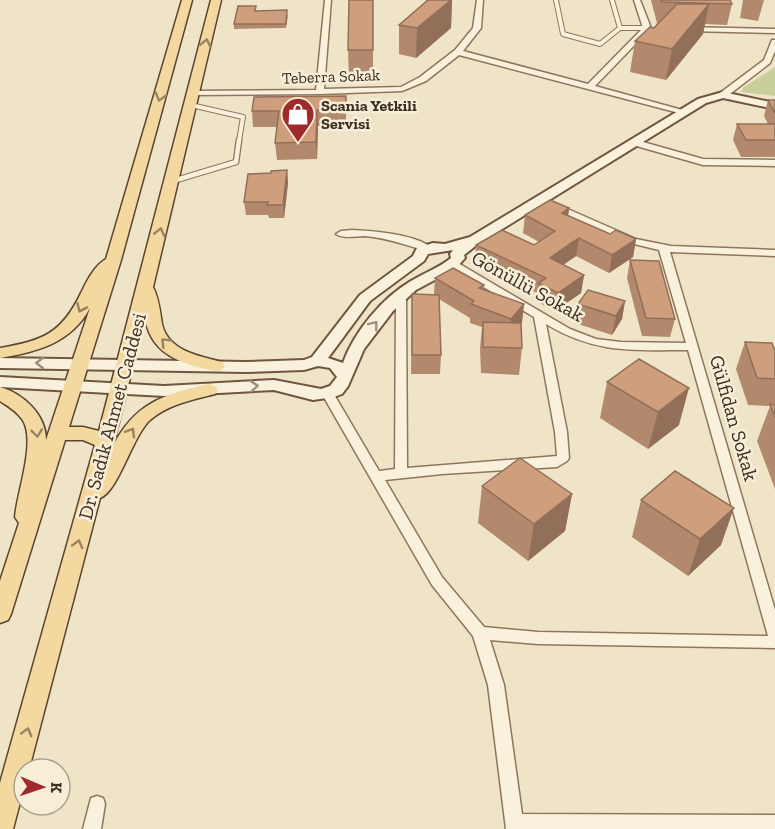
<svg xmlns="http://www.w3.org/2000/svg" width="775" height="829" viewBox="0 0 775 829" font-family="'Zilla Slab',serif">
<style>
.green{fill:#c9cf9b}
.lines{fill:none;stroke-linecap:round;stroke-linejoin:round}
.lane-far1-casing{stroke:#8d765c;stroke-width:6}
.lane-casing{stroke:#8d765c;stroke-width:7}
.street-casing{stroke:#8d765c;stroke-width:3}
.secondary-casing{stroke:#6f573f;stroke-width:4}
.primary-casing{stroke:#5b4430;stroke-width:3}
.lane-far1{stroke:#faf1dc;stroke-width:4}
.lane{stroke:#faf1dc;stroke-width:4.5}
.street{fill:#faf1dc;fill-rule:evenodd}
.secondary{fill:#faf1dc;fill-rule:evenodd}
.primary{fill:#f3d9a0;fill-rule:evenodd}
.wall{fill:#b2896c}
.shaded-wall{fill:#916f58}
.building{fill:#cf9f7d;stroke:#916f58;stroke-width:1.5}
.oneway{stroke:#988460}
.oneway2{stroke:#9c907e}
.labels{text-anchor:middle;stroke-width:5;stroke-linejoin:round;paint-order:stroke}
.far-street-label{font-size:16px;fill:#3d2e20;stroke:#f7eed8}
.far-poi-label{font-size:16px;font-weight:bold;fill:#3d2e20;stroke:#f7eed8;text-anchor:start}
.street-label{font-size:20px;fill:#3d2e20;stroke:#f7eed8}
</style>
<rect width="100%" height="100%" fill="#f0e4c8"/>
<!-- green -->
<path class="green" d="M775 67V96L741 92 744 87Z"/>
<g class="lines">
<defs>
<path id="lane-far1" d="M556 0 563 34 600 44 620 28 612 0
M620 28H647
M191 105 243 117 239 141"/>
<path id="lane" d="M173 181 236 162 239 140"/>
<path id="street" d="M325 0H331L324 89 401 87 420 77 455 50 473 28 477 0H483L481 28 463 51 588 84 643 28 634 0H640L651 28 595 86 686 111 679 113 459 55 426 81 402 91 320 94 191 95 190 93 194 91 316 90Z
M684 27 775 29V33L687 31 683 29Z
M772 40H775V51L770 63 726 97H720V93L764 60Z
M636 140 703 159 775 160V166L703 165 633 145 632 143Z
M554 203 636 239 671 246 775 250V256L670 252 775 610V648L538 644 490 640 504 685 522 814 775 815V829H506L488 685 473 636 432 585 322 394 324 391H332L379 471 395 469 396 296 397 294H405L406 296 407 468 557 456 555 432 534 317 450 267V263H458L570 329 596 339 621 342 686 343 659 250 630 243 551 208V204ZM546 324C596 354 632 350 688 350L768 636 538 632 484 627 442 577 385 480 442 474 557 467 567 461 569 458 567 432Z
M352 230C374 231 415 234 432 248L427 251C406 245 387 238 365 236 355 236 343 239 336 234L341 231Z
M97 796 103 798 105 804 101 829H83L91 798Z"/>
<path id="secondary" d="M723 92 775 103V109L723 98 706 103 478 244 464 255 465 258 455 269 416 290 393 311 364 349 348 386 342 394 334 397 313 400 274 390 164 396 0 387V377L164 386 274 380 321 389 330 386 337 377 330 368 318 366 304 370 246 372 0 368V358L246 362 304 360 312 357 360 295 413 256 417 248 433 243 445 244 470 237 698 99ZM453 250 450 254 451 258C439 268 424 273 411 281 382 298 354 332 343 363L328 358 370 301 424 261 428 254Z"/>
<path id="primary" d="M182 0H192L121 260 69 427H83L99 431 211 0H221L153 287C159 299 160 311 162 324 168 351 199 356 222 362L225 366 222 370C214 372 207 369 198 367 171 360 150 348 145 318L113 446C135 403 164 394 209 384L215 386 218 390 215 394C192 400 169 404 150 420 132 437 118 492 100 498L29 769H24V787L13 829H0V783L95 445 83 440H65L11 614 8 620 0 623V581L19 523 15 517C17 492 37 440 22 419 16 411 8 406 0 401V387C24 394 46 415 46 440L90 308C71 343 37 352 0 358V348C43 341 62 333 81 293 87 281 94 266 106 259Z"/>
</defs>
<!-- lane-far1 casing -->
<use href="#lane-far1" class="lane-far1-casing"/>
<!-- lane casing -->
<use href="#lane" class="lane-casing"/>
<!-- street casing -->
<use href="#street" class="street-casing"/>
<!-- secondary casing -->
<use href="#secondary" class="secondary-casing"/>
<!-- primary casing -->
<use href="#primary" class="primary-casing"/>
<!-- lane-far1 -->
<use href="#lane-far1" class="lane-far1"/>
<!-- lane -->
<use href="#lane" class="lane"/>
<!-- street -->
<use href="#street" class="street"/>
<!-- secondary -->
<use href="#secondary" class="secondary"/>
<!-- primary -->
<use href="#primary" class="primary"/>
</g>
<!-- wall -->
<path class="wall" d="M373 0V80L349 81 348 50Z
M426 0H452L451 28 416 58 399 54V25L426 2Z
M651 0H730L732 4 727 25 705 24 703 34 666 80 630 72 635 41 654 28 657 23Z
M743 0H764L758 21 740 18Z
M256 11 288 15 286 28 234 29V24Z
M346 96V126H318L317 159 277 160 275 143 277 127H253L252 111Z
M768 100H775V157H741L733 140 737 124H768L764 116Z
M287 170 288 183 284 218H269L268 215H246L244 202 271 173Z
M569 208 568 216 610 234 636 239 633 257 609 273 576 256 563 265 584 275 581 293 555 311 536 301 537 293 475 263 476 245H534L539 242 523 233 525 215Z
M630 260 675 319 670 337 642 336 627 278Z
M435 278 484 285V290L524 304 521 324 522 348 519 375 481 373 480 348 482 327 470 323V318L439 299 441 355 440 374H411L412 294H434Z
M625 301 622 319 612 335 575 323 578 304Z
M745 342 775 351V489L757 441 770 406 748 405 736 369Z
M607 382 679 425 648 449 600 418Z
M482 486 572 494 565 531 528 561 478 523Z
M641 500 721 545 688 576 632 537Z"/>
<!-- shaded-wall -->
<path class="shaded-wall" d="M451 0H452L451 28 416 58 417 28Z
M709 4 703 34 666 80 672 49Z
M317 110 318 126 317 159 316 142Z
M287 170 288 183 284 218 283 205Z
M569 208 567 225 562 213Z
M579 238 576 256 547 276 550 258Z
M636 239 633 257 609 273 612 255Z
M584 275 581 293 555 311 558 293Z
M625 301 622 319 612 335 616 316Z
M524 304 522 323 509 338 511 319Z
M689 388 679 425 648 449 658 412Z
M572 494 565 531 528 561 534 524Z
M734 508 721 545 688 576 700 539Z"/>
<!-- building -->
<path class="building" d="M349 0H373V50H348Z
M428 0H451L417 28 399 25Z
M661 0H730L732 4 661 2Z
M677 4H709L672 49 635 41 650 27 654 28Z
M238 6H256L255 11 287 10 286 24H234Z
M346 96V110H317L316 142 275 143 279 111H252L254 97Z
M768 100H775V113Z
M737 124H775V140H746Z
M287 170 283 205H267L268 202H244L248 174 271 173V171Z
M550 200 569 208 562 213 610 234 616 230 636 239 612 255 579 238 571 243 550 258 584 275 558 293 538 283 546 278 476 245 502 230 534 245 555 231 525 215Z
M630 260 659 261 675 319 646 318Z
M453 268 484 285 479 288 524 304 511 319 471 304 474 301 435 278Z
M588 290 625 301 616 316 578 304Z
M412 294 439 295 441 355H412Z
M483 322 521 323 522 348 483 347Z
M745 342 772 343 775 351V379L757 378Z
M639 359 689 388 658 412 607 382Z
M770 404 775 405V417Z
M520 458 572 494 534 524 482 486Z
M675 471 734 508 700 539 641 500Z"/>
<!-- one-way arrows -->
<defs><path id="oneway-chevron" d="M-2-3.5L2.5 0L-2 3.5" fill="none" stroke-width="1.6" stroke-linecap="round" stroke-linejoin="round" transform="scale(1.5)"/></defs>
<g class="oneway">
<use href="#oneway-chevron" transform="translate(206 43) rotate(-77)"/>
<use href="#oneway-chevron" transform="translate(160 97) rotate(106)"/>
<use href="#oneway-chevron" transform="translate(160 232) rotate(-76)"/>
<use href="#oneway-chevron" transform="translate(81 308) rotate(114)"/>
<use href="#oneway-chevron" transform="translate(165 342) rotate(-135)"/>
<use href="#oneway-chevron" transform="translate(131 432) rotate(-59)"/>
<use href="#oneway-chevron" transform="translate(37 433) rotate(84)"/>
<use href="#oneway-chevron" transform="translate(78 544) rotate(-75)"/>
<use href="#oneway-chevron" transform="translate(27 732) rotate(-75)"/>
</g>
<g class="oneway2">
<use href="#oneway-chevron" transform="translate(374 325) rotate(-52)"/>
<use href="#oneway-chevron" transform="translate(40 363) rotate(-180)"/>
<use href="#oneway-chevron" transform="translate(254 386) rotate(-5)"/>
</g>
<!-- icons -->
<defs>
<symbol id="shop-pin" viewBox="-11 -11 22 30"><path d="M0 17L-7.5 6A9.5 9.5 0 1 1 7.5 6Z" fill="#9e2a2b" stroke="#f7eed8"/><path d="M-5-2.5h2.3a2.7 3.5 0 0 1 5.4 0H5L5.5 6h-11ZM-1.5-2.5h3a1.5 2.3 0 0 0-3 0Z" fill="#fff"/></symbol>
</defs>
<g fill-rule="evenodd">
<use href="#shop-pin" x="279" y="95" width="38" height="52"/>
</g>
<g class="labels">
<!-- far-street labels -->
<g class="far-street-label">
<text transform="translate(331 76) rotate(-2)" y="6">Teberra Sokak</text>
</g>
<!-- far-poi labels -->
<g class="far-poi-label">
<text x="321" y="111">Scania Yetkili<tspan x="321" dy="18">Servisi</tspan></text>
</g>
<!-- street labels -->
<g class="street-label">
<text transform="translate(528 286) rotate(29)" y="7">Gönüllü Sokak</text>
<text transform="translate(112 416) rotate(-75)" y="7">Dr. Sadık Ahmet Caddesi</text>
<text transform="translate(734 418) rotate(74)" y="7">Gülfidan Sokak</text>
</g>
</g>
<!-- north arrow -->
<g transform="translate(42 787) rotate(92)"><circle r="28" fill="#f7eed8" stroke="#ada18e" stroke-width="1.5"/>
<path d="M0-4.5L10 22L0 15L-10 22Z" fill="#9e2a2b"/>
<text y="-9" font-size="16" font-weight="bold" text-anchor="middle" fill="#3d2e20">K</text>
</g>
</svg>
